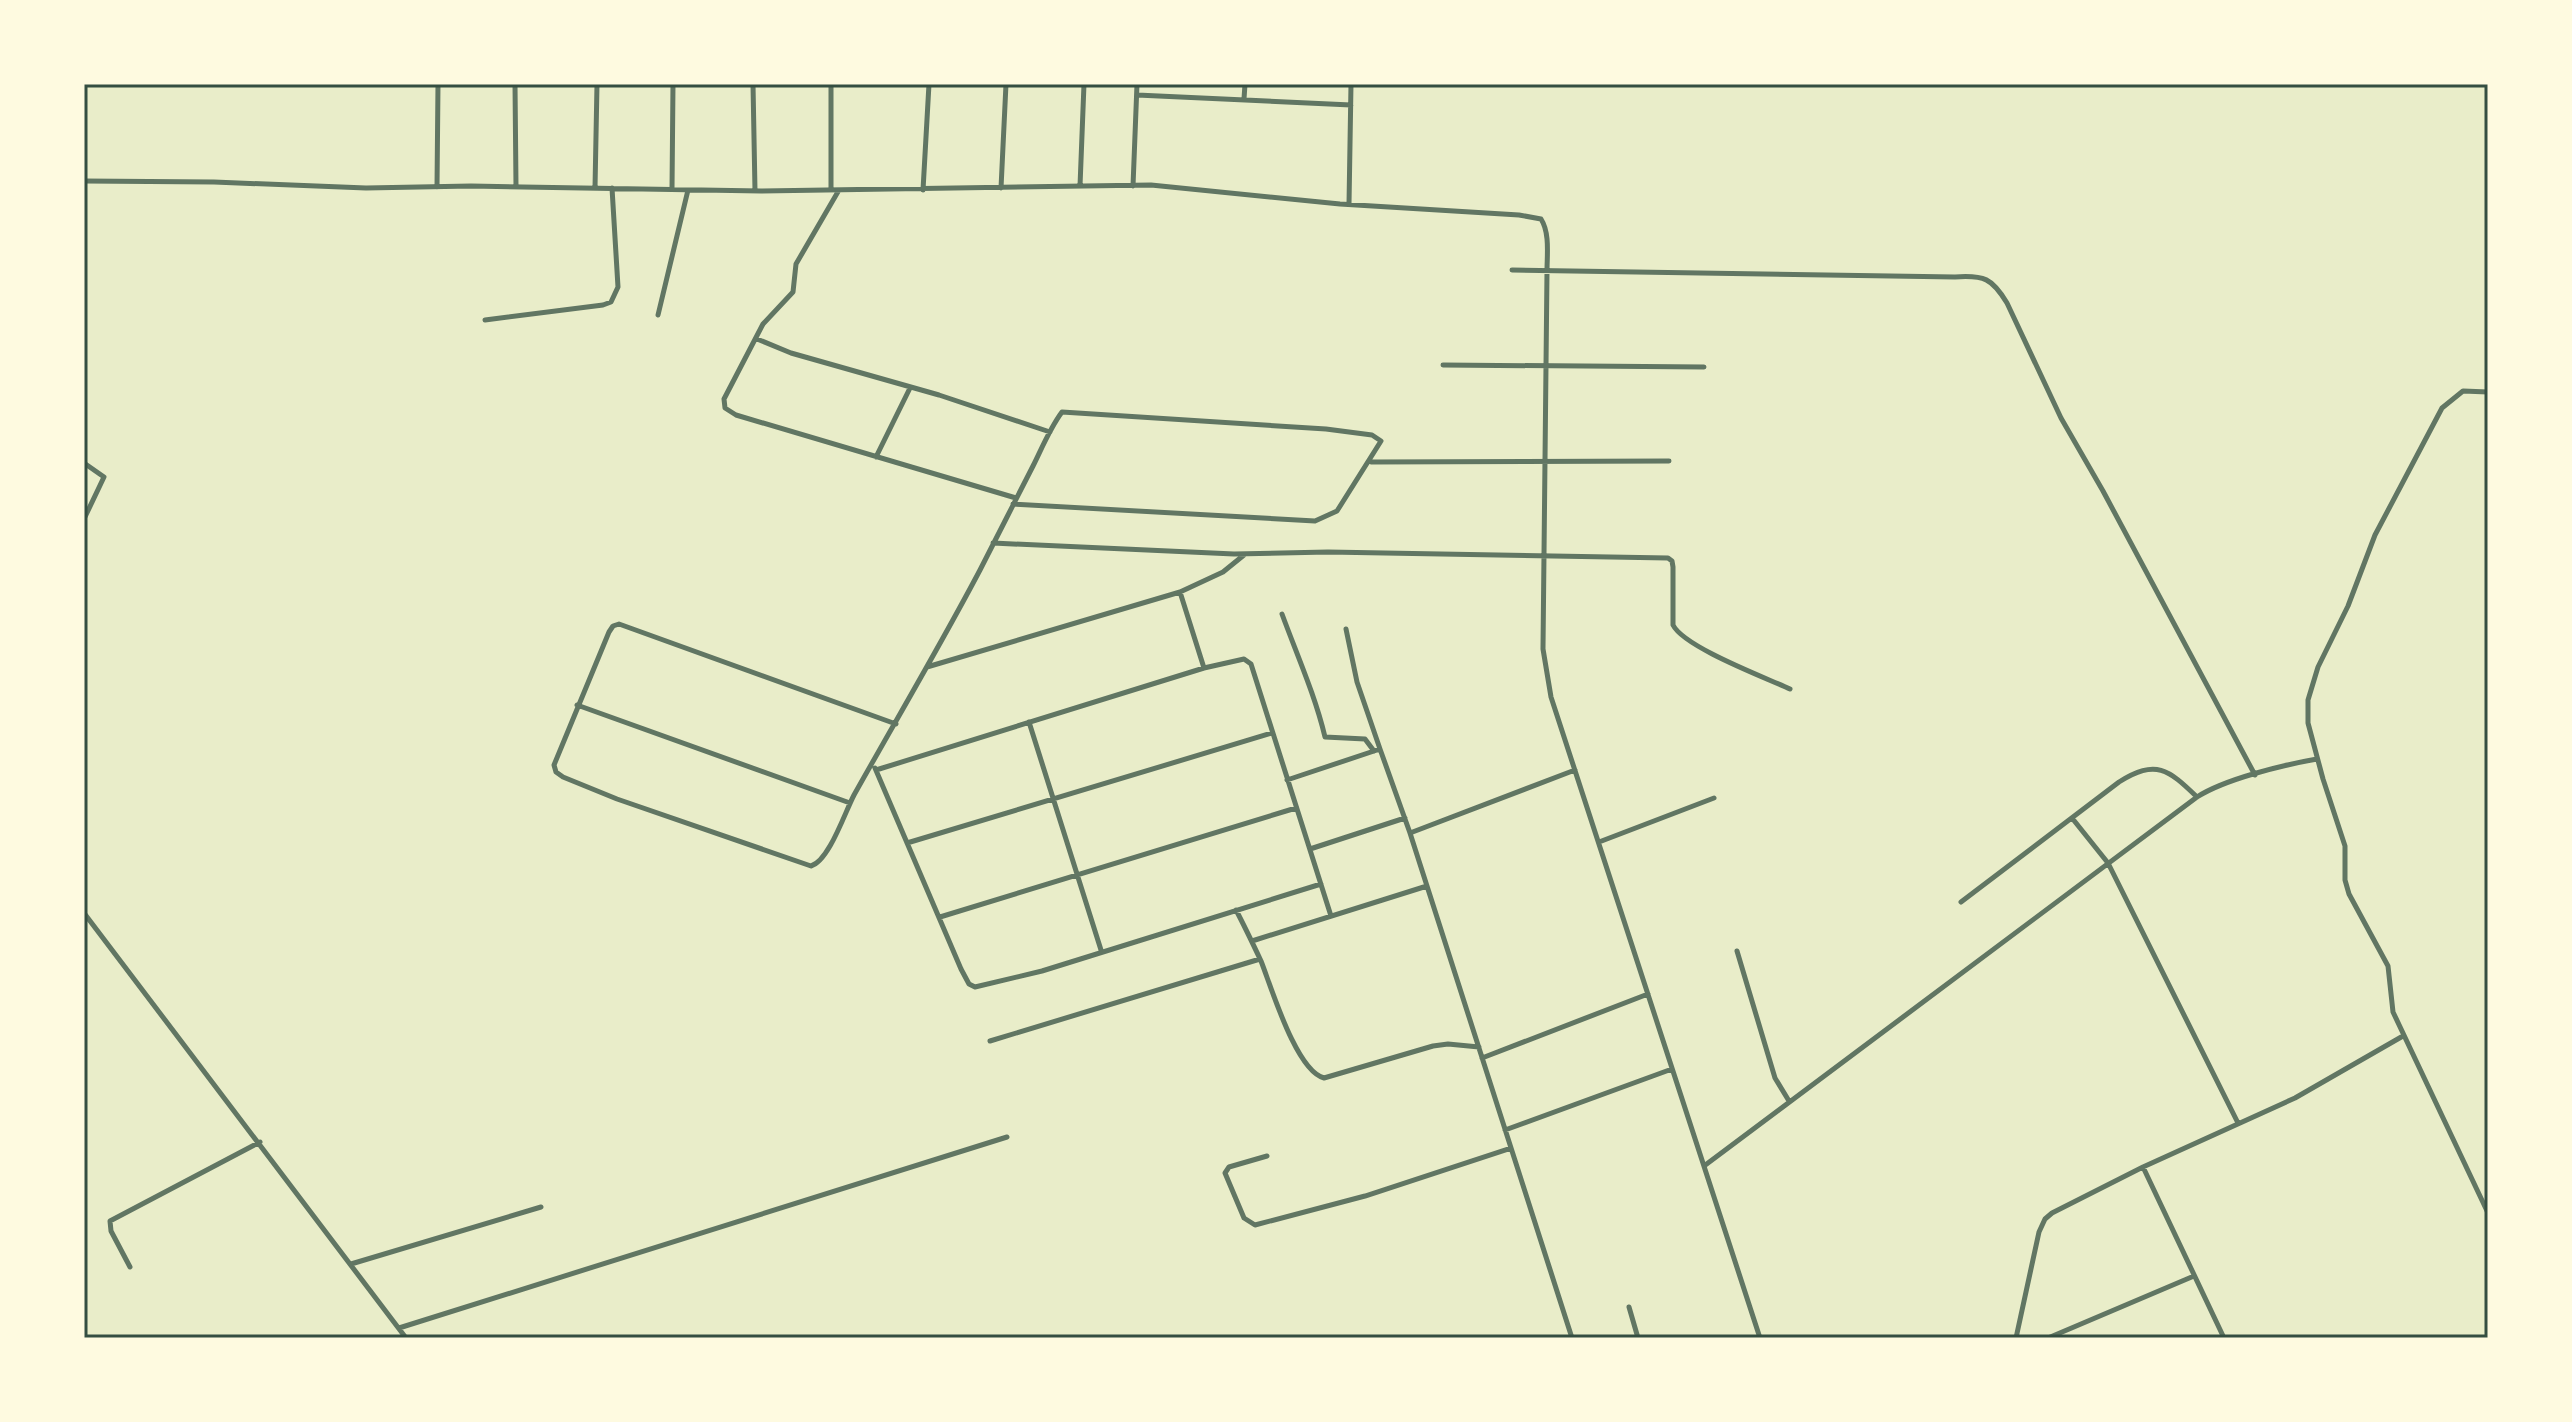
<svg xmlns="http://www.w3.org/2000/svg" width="2572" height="1422" viewBox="0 0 2572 1422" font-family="Literata,serif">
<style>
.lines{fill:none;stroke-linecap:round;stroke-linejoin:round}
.minor{stroke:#617663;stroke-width:5}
.neatline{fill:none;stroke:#344e41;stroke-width:3}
</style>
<rect width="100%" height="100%" fill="#e9edc9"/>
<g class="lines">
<!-- minor -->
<path class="minor" d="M515 84 516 187
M753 84 755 191
M831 84V190
M1137 95 1351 105
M1244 99 1245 84
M84 181 214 182 366 188 471 186 761 191 1151 185 1340 204 1519 215 1541 219C1550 233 1547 255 1547 271L1543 649 1551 697 1760 1338
M1080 186 1084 84
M1133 186 1137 84
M437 187 438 84
M595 188 597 84
M1001 188 1006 84
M672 189 673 84
M839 190 796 264 793 292 763 324 724 399 725 408 736 415 1016 498
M923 190 929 84
M1349 204 1351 84
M1512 270 1955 277C1984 275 1992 278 2007 303L2061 418 2103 491 2255 775
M658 315 688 190
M485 320 603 305 611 302 618 287 612 188
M757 339 791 353 939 395 1050 432
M1443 365 1704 367
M2488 392 2463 391 2442 408 2375 535 2348 606 2318 667 2308 700V723L2323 779 2345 846V880L2349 894 2388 966 2393 1012 2488 1213
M876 457 910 388
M1371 462 1669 461
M84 463 104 477 84 519
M993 543 1234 554 1328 552 1668 558 1672 561 1673 567V625C1684 647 1764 677 1790 689
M1180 592 1223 572 1244 555
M1282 614C1297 655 1315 695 1325 737L1365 739 1374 751
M1346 629 1357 682 1380 749
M927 667 1180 592 1204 668
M577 705 850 803
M1029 722 1101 950
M896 724 619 624 613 626 609 632 554 765 556 772 563 777 617 799 811 866C829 861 845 812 854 795 896 720 940 646 980 570 998 535 1015 501 1033 466 1042 448 1050 428 1062 412L1326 429 1372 435 1381 441 1337 511 1315 521 1013 504
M875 768 961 969 969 984 975 987 1042 971 1321 884
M876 770 1204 668 1244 659 1251 664 1331 916
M1287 780 1380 749 1410 833 1572 1338
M2072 818 2108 863 2238 1123
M1410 833 1575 770
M1599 842 1714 798
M907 843 1272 733
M1310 849 1405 818
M1961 902 2119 782C2156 759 2168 769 2197 797
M1236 910C1245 927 1253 944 1261 961 1271 986 1296 1071 1324 1078L1433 1046 1448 1044 1479 1047
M84 913 406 1338
M940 917 1296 808
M1252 941 1427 886
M1737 951 1775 1078 1789 1101
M990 1041 1260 959
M1482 1058 1648 994
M1505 1130 1672 1069
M1267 1156 1229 1167 1225 1173 1244 1218 1255 1225 1365 1196 1511 1148
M1704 1166 2197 797C2225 779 2283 765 2317 759
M2143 1167 2224 1338
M351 1264 541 1207
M130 1267 111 1231 110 1221 260 1142
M1629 1307 1638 1338
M399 1328 1007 1137
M2016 1338 2039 1232 2045 1219 2052 1213 2143 1167 2295 1098 2403 1036
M2048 1338 2194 1276"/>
</g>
<!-- border -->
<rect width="2572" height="1422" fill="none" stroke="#fefae0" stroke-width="172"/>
<rect x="86" y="86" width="2400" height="1250" class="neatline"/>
</svg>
